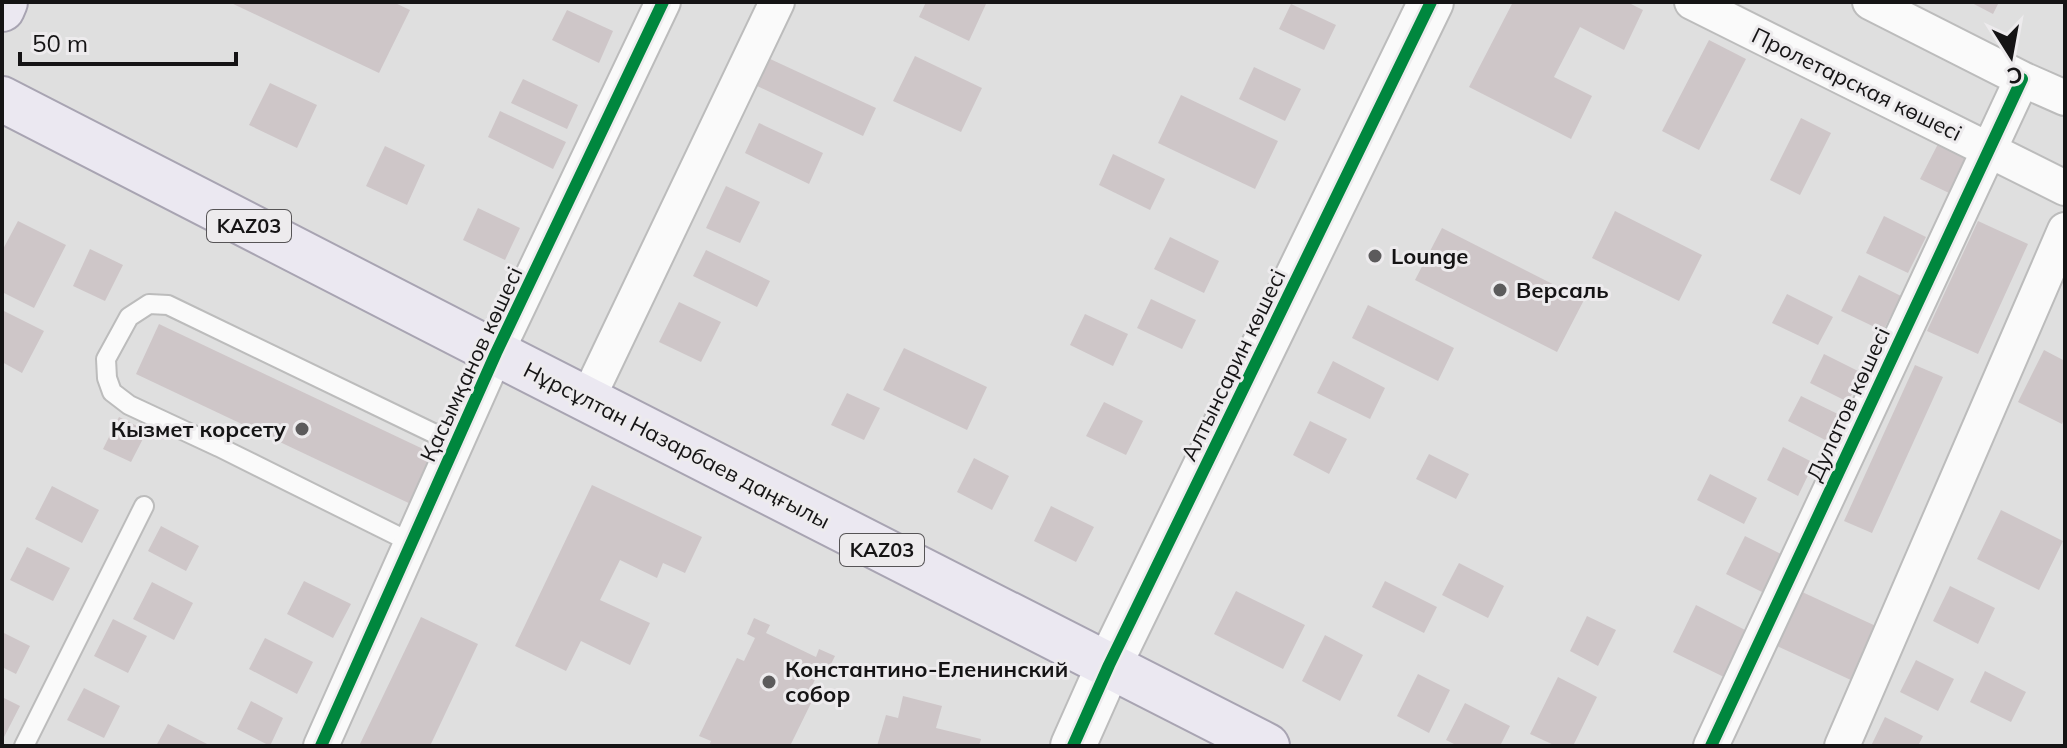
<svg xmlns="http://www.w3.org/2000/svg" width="2067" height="748" viewBox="0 0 2067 748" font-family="Mulish,sans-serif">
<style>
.building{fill:#cec6c8}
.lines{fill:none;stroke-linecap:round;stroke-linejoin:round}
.service-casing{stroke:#bcbcbc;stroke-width:22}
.minor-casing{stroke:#bcbcbc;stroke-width:38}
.tertiary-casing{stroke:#bcbcbc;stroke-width:48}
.primary-casing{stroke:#a8a4b2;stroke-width:48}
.service{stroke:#fafafa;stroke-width:18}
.minor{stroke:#fafafa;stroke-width:34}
.tertiary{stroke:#fafafa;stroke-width:44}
.primary{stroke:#ebe8f1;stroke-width:44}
.cycleway-casing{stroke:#edebed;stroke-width:17}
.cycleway{stroke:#00873e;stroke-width:12}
.poi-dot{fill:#5c5b5c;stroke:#edebed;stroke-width:3}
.labels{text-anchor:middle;stroke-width:6;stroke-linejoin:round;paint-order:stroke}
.shield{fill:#edebed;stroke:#565456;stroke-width:2}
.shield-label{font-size:20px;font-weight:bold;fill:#151415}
.street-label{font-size:22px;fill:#151415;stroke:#edebed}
.poi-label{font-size:22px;font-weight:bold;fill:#151415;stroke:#edebed;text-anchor:start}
</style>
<rect width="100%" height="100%" fill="#dfdfdf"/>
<!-- building -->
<path class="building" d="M229 2H393L410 10 379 73Z
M926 2H982L986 4 969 41 919 17Z
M1513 2H1627L1643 10 1624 50 1580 27 1554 77 1592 96 1571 139 1469 87Z
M1970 2H1999L1993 14Z
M1291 4 1336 25 1324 50 1279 29Z
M567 10 613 31 599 63 552 40Z
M1709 40 1746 59 1699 150 1662 131Z
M915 56 982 88 961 132 893 101Z
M768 58 876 108 863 136 755 85Z
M1254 67 1301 89 1285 121 1239 99Z
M523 79 578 105 567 129 511 103Z
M270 83 317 105 297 148 249 125Z
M1181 95 1278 141 1255 189 1158 143Z
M500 111 566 142 553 169 488 137Z
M1801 118 1831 133 1800 195 1770 180Z
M759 123 823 153 809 184 745 153Z
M1938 144 1968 159 1951 194 1920 179Z
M385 146 425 165 407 205 366 186Z
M1113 154 1165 179 1150 210 1099 185Z
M726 186 760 202 740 243 706 228Z
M478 208 520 228 505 260 463 240Z
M1615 211 1702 255 1679 301 1592 258Z
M1884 216 1926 237 1908 273 1866 253Z
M18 221 66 245 34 308 2 292V251Z
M1978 221 2028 244 1978 354 1927 331Z
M1442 228 1584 300 1557 352 1415 280Z
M1170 237 1219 261 1204 293 1154 269Z
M90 249 123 265 105 301 73 286Z
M706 250 770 281 757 307 693 276Z
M1859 275 1901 296 1883 331 1841 311Z
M1787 294 1833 317 1818 345 1772 323Z
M1151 299 1196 320 1182 349 1137 328Z
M679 302 721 322 701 362 659 342Z
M1368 305 1454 348 1438 381 1352 338Z
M2 310 44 331 22 373 2 362Z
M1085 314 1128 334 1113 366 1070 345Z
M159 324 440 457 417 507 136 374Z
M904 348 987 387 967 430 883 390Z
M2044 350 2065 361V417L2062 424 2018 402Z
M1824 354 1862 373 1848 402 1810 383Z
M1333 361 1385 388 1370 419 1317 393Z
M1915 365 1943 377 1872 533 1844 521Z
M847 393 880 408 864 440 831 425Z
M1801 396 1846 418 1833 444 1788 421Z
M1104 402 1143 421 1126 455 1086 436Z
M119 417 147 431 131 462 103 449Z
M1310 421 1347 439 1329 474 1293 455Z
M1783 447 1814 463 1798 496 1767 480Z
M1429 454 1469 474 1456 499 1416 479Z
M974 458 1009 476 992 510 957 492Z
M1710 474 1757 498 1744 524 1697 500Z
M592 485 702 537 685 573 663 563 657 578 620 560 600 600 650 623 630 665 581 641 566 671 515 646Z
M52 486 99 510 82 543 35 519Z
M1051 506 1094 527 1076 562 1034 541Z
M2001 510 2063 541 2039 590 1977 559Z
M161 526 199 546 186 571 148 551Z
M1745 536 1789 558 1770 596 1726 574Z
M27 547 70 568 53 601 10 580Z
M1459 563 1504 586 1488 618 1442 595Z
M304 581 351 604 333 638 287 614Z
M1385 581 1437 607 1424 633 1372 607Z
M152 582 193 603 174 640 133 619Z
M1950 586 1995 608 1978 644 1933 621Z
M1236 591 1305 625 1283 669 1214 634Z
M1800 591 1878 627 1853 681 1775 645Z
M1696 605 1751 633 1728 679 1673 652Z
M1587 616 1616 630 1598 666 1570 651Z
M421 617 478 644 430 746H359Z
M754 618 770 625 766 633 816 657 819 649 835 656 827 672 820 668 809 693 815 695 790 746H709L711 741 699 736 737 658 744 661 755 638 747 634Z
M113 619 147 636 128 673 94 656Z
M2 632 30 646 16 674 2 667Z
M1325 635 1363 655 1340 701 1302 681Z
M265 638 313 662 297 694 249 669Z
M1916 660 1954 679 1938 711 1900 692Z
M1985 671 2026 692 2011 722 1970 702Z
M1418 674 1450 690 1429 733 1397 716Z
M1558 677 1597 697 1573 746H1556L1530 734Z
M84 688 120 706 104 738 67 720Z
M903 696 942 706 936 728 981 739 979 746H877L886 715 898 718Z
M2 697 20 706 2 741Z
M251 701 283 718 270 746 237 729Z
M1465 703 1510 726 1500 746H1458L1446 740Z
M1885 717 1923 736 1918 746H1871Z
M168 724 211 746H156Z"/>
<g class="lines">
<defs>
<path id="service" d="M412 543 219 447 129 405 112 392 107 378 106 359 129 317 149 304 168 305 456 444
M24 746 144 506"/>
<path id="minor" d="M1692 2 2065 188
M1870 2 2022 79 2065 98
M587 400 777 2
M321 746 496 353 663 2
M1711 746 2022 79
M1842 746 2065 230"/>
<path id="tertiary" d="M1073 746 1109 665 1431 2"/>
<path id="primary" d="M2 9 5 2
M2 99 496 353 1267 746"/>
</defs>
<!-- service casing -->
<use href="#service" class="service-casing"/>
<!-- minor casing -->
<use href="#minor" class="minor-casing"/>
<!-- tertiary casing -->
<use href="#tertiary" class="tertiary-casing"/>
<!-- primary casing -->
<use href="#primary" class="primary-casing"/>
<!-- service -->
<use href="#service" class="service"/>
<!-- minor -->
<use href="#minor" class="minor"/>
<!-- tertiary -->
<use href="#tertiary" class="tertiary"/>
<!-- primary -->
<use href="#primary" class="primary"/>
<defs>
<path id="cycleway" d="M321 746 496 353 663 2
M1073 746 1109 665 1431 2
M1711 746 2022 79"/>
</defs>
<!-- cycleway casing -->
<use href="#cycleway" class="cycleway-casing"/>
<!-- cycleway -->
<use href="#cycleway" class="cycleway"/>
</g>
<!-- markers -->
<g class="poi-dot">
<circle cx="1375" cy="256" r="8"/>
<circle cx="1500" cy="290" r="8"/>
<circle cx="302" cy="429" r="8"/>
<circle cx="769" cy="682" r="8"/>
</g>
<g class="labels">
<!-- shield labels -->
<g class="shield">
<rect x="207" y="210" width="84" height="32" rx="6"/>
<rect x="840" y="534" width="84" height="32" rx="6"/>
</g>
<g class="shield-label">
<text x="249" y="233">KАZ03</text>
<text x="882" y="557">KАZ03</text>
</g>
<!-- street labels -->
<g class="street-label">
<text transform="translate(1857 84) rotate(26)" y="8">Пролетарская көшесі</text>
<text transform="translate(471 364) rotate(-65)" y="8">Қасымқанов көшесі</text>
<text transform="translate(1233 365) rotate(-64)" y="8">Алтынсарин көшесі</text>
<text transform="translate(1848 404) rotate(-65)" y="8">Дулатов көшесі</text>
<text transform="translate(677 445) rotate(27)" y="8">Нұрсұлтан Назарбаев даңғылы</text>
</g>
<!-- poi labels -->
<g class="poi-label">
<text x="1391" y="264">Lounge</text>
<text x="1516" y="298">Версаль</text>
<text x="286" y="437" text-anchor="end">Кызмет корсету</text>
<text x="785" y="677">Константино-Еленинский<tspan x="785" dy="25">собор</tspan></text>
</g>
</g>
<!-- border -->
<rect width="2067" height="748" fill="none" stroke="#151415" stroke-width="8"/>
<!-- north arrow -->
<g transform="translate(2011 56) rotate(169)" stroke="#edebed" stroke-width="6" paint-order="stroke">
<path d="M0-6L14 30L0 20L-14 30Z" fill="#151415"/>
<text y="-12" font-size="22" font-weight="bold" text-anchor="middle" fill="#151415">С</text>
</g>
<!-- scale -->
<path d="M20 52v12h216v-12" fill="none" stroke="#151415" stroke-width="4"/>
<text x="32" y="52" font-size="24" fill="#151415" stroke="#edebed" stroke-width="6" paint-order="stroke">50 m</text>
</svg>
